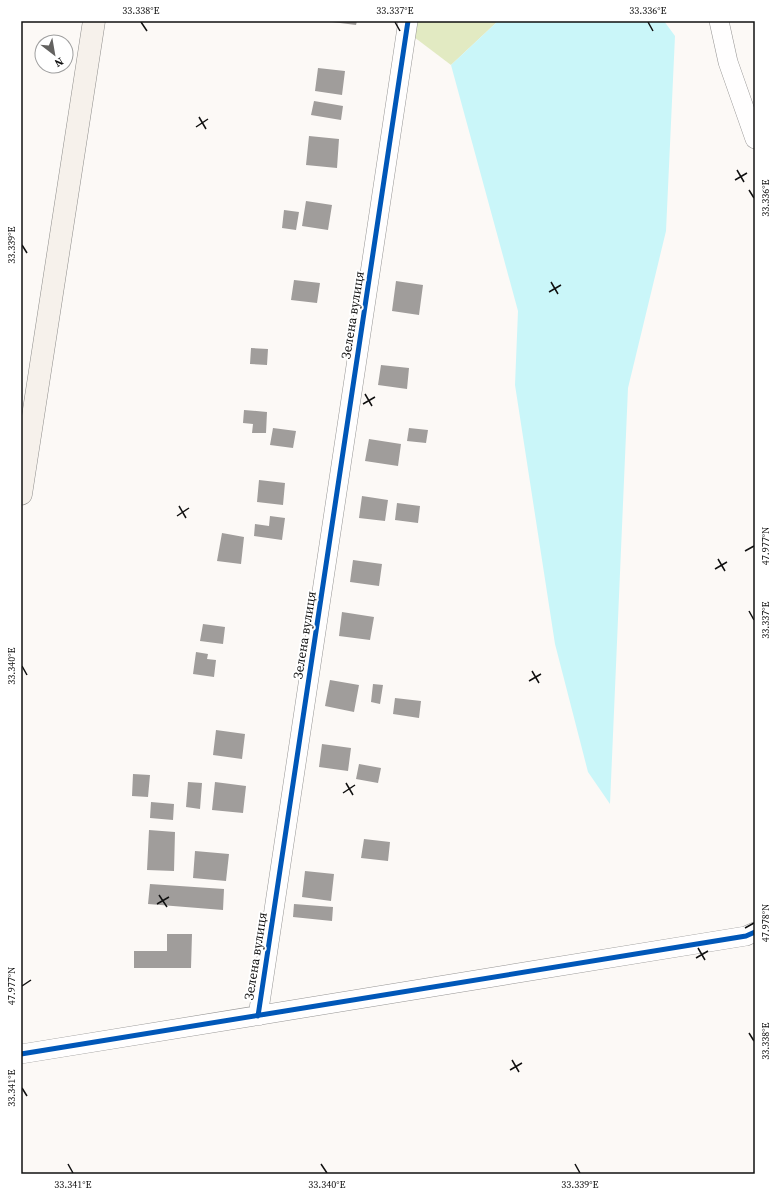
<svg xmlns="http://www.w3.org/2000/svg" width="776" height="1195" viewBox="0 0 776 1195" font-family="'Source Serif 4',serif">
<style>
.forest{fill:#e2eac2}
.water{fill:#caf6f9}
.building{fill:#a09d9b}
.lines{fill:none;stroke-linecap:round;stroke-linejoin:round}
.street-casing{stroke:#969594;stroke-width:20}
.secondary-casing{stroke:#8d8c8a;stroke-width:23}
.street{stroke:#fffefe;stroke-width:19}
.secondary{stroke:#f6f1eb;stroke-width:22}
.cycleway-casing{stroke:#fff;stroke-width:8}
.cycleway{stroke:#0057b8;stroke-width:5}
.ticks{fill:none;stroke:#101010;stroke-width:1.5}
.labels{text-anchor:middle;stroke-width:4;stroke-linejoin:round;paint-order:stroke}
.street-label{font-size:13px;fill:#101010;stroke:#fff}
.neatline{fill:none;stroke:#101010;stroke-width:1.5}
.ticks-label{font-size:10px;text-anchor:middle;fill:#101010}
</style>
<rect width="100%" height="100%" fill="#fcf9f6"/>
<!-- forest -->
<path class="forest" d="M416 21H498L451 65 414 37Z"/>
<!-- water -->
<path class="water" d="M498 21H664L675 36 666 231 628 388 610 804 588 772 555 644 515 385 518 311 451 65Z"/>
<!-- building -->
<path class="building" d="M332 21H357L356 25 332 22Z
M318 68 345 71 342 95 315 91Z
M314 101 343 106 341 120 311 115Z
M309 136 339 139 337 168 306 165Z
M306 201 332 205 328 230 302 226Z
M284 210 299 212 296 230 282 228Z
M294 280 320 283 317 303 291 300Z
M396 281 423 285 419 315 392 311Z
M251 348 268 349 267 365 250 364Z
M381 365 409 368 407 389 378 385Z
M244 410 267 412 266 433H252L253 424 243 423Z
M273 428 296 431 293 448 270 445Z
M409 428 428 430 426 443 407 441Z
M369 439 401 444 398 466 365 461Z
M259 480 285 483 283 505 257 502Z
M362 496 388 500 385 521 359 518Z
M397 503 420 506 418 523 395 520Z
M270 516 285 518 282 540 254 536 255 524 269 526Z
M222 533 244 537 241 564 217 561Z
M353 560 382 564 379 586 350 582Z
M342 612 374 617 370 640 339 636Z
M203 624 225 627 223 644 200 641Z
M196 652 208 654 207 659 216 660 214 677 193 674Z
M330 680 359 685 354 712 325 706Z
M373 684 383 685 380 704 371 702Z
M395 698 421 701 419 718 393 714Z
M216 730 245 734 242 759 213 755Z
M322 744 351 748 348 771 319 767Z
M359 764 381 768 378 783 356 779Z
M133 774 150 775 148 797 132 796Z
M188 782 202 783 200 809 186 807Z
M215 782 246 786 243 813 212 810Z
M151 802 174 804 173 820 150 818Z
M149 830 175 832 174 871 147 870Z
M364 839 390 842 388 861 361 858Z
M195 851 229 854 226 881 193 878Z
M305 871 334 874 331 901 302 897Z
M150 884 224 889 223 910 148 904Z
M294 904 333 907 332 921 293 917Z
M167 934H192L191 968H134V951H167Z"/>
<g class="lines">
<defs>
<path id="street" d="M719 21 728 62 755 139
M258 1016 408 21
M21 1054 746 936 755 932"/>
<path id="secondary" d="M21 494 94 21"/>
</defs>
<!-- street casing -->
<use href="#street" class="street-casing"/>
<!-- secondary casing -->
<use href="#secondary" class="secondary-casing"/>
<!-- street -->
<use href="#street" class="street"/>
<!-- secondary -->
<use href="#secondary" class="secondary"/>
<defs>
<path id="cycleway" d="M258 1016 408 21
M21 1054 746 936 755 932"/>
</defs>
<!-- cycleway casing -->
<use href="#cycleway" class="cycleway-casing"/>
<!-- cycleway -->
<use href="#cycleway" class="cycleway"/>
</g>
<!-- ticks -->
<path class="ticks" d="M141 22 147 31M395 22 400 31M648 22 653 31M199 117 206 129M196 127 208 119M737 170 744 182M735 180 747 173M749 190 754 198M22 245 27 253M551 282 558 294M549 292 561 285M365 394 372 406M363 404 375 397M179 506 186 518M177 516 189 508M745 551 754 546M718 559 725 571M715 569 727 562M749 611 754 620M22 666 27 675M532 671 539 683M529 681 541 674M346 783 353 795M343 793 355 785M159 895 167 907M157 904 169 897M745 928 754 923M698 948 705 960M696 958 708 951M22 986 31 980M749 1033 754 1041M512 1060 519 1072M510 1070 522 1063M22 1088 27 1096M68 1164 73 1173M321 1164 327 1173M575 1164 580 1173"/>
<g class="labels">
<!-- street labels -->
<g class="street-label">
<text transform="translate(352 315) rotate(-81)" y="5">Зелена вулиця</text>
<text transform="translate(304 635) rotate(-81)" y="5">Зелена вулиця</text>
<text transform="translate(255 956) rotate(-81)" y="5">Зелена вулиця</text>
</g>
</g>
<!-- border -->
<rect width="776" height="1195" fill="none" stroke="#ffffff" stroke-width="44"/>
<!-- north arrow -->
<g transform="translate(54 54) rotate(149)"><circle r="19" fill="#ffffff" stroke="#9f9f9f"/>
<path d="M0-3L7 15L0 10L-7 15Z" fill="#636260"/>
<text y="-6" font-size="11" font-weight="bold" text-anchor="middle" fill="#101010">N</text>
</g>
<rect x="22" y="22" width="732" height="1151" class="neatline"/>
<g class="ticks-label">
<text x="141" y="14">33.338°E</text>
<text x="395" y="14">33.337°E</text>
<text x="648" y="14">33.336°E</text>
<text transform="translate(765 198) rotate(-90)" y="4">33.336°E</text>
<text transform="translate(11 245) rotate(-90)" y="4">33.339°E</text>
<text transform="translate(765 546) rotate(-90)" y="4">47.977°N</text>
<text transform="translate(765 620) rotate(-90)" y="4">33.337°E</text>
<text transform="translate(11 666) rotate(-90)" y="4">33.340°E</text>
<text transform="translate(765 923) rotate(-90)" y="4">47.978°N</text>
<text transform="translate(11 986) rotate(-90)" y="4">47.977°N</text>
<text transform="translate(765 1041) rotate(-90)" y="4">33.338°E</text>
<text transform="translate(11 1088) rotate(-90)" y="4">33.341°E</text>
<text x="73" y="1188">33.341°E</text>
<text x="327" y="1188">33.340°E</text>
<text x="580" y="1188">33.339°E</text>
</g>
</svg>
